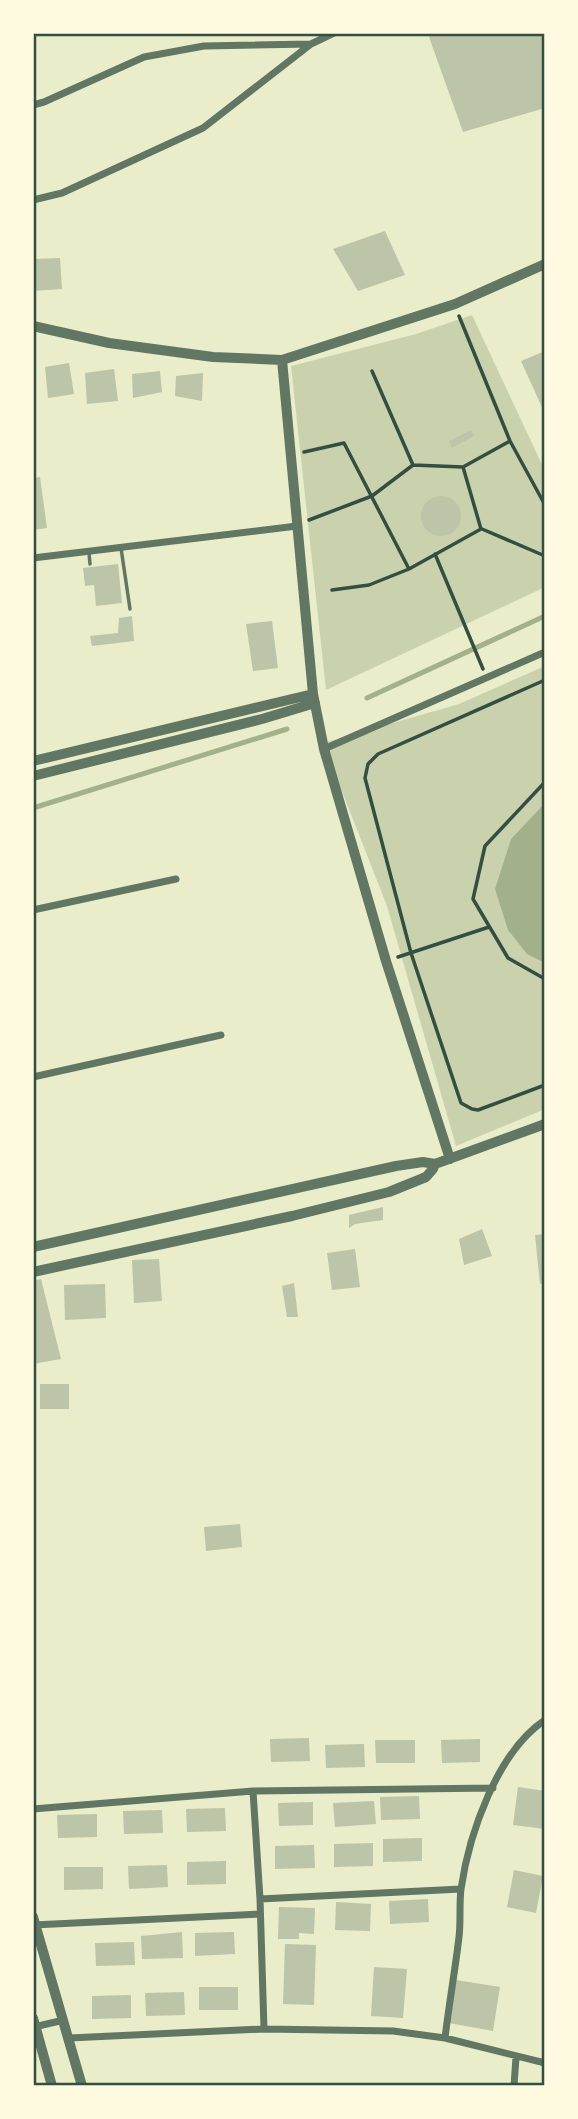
<svg xmlns="http://www.w3.org/2000/svg" width="578" height="2119" viewBox="0 0 578 2119" font-family="'Source Sans 3',sans-serif">
<style>
.green{fill:#cad2ad}
.water{fill:#a3b18a}
.lines{fill:none;stroke-linecap:round;stroke-linejoin:round}
.stream{stroke:#a3b18a;stroke-width:5}
.building{fill:#bcc5a7}
.path{stroke:#344e41;stroke-width:3.5}
.service{stroke:#617663;stroke-width:3.5}
.minor{stroke:#617663;stroke-width:7}
.tertiary{stroke:#617663;stroke-width:10}
.neatline{fill:none;stroke:#344e41;stroke-width:2.5}
</style>
<rect width="100%" height="100%" fill="#e9edc9"/>
<!-- green -->
<path class="green" d="M472 315 545 471V587L326 690 291 366 416 334Z
M545 666V1109L456 1146 387 906 323 743 459 704Z"/>
<!-- water -->
<path class="water" d="M545 803V963L527 954 508 930 495 889 511 839Z"/>
<g class="lines">
<!-- stream -->
<path class="stream" d="M367 698 545 616
M33 808 287 729"/>
</g>
<!-- building -->
<path class="building" d="M434 33H545V108L463 132 429 37Z
M385 231 405 275 358 291 333 249Z
M60 258 62 289 33 291V259Z
M545 351V414L521 361Z
M69 363 74 394 48 398 45 367Z
M114 369 118 401 87 404 85 373Z
M160 371 162 392 133 398 132 374Z
M203 373 202 401 175 396 176 376Z
M471 430 474 436 452 448 449 441Z
M40 477 47 528 33 530V478Z
M421 516a20 20 0 1 1 40 0a20 20 0 1 1-40 0Z
M118 564 122 603 96 606 94 585 85 586 83 568Z
M132 616 134 641 92 646 90 636 118 633 119 618Z
M272 621 278 668 253 671 246 624Z
M383 1207V1220L355 1224 349 1228V1215Z
M482 1229 492 1256 464 1265 459 1239Z
M545 1234V1283L540 1284 535 1235Z
M355 1249 360 1287 332 1290 327 1253Z
M159 1259 162 1301 134 1303 132 1260Z
M41 1279 61 1359 33 1364V1281Z
M294 1283 298 1317H287L282 1286Z
M105 1284 106 1318 65 1320 64 1285Z
M40 1384H69V1409H40Z
M240 1524 242 1547 206 1551 204 1527Z
M309 1738 310 1761 271 1762 270 1739Z
M480 1739V1762L442 1763 441 1740Z
M375 1740H415V1763H376Z
M364 1744 365 1767 326 1768 325 1745Z
M518 1787 545 1791V1829L513 1825Z
M419 1796 420 1819 381 1820 380 1797Z
M374 1801 376 1824 335 1827 333 1803Z
M313 1802V1825L279 1826 278 1803Z
M225 1808 226 1831 187 1832 186 1809Z
M162 1810 163 1833 124 1834 123 1811Z
M97 1814V1837L58 1838 57 1815Z
M422 1838V1861L383 1862V1839Z
M373 1843V1866L334 1867V1844Z
M314 1845 315 1868 275 1869V1846Z
M226 1861V1884L187 1885V1862Z
M167 1865 168 1887 129 1889 128 1866Z
M64 1867H103V1889L64 1890Z
M514 1870 543 1876 536 1913 507 1907Z
M428 1899 429 1922 390 1924 389 1901Z
M336 1902 371 1904 370 1931 335 1930Z
M279 1907 315 1908 314 1934 299 1933V1939H278Z
M182 1932 183 1958 142 1959 141 1936Z
M234 1932 235 1954 195 1956V1933Z
M134 1942 135 1965 96 1966 95 1943Z
M285 1944 316 1945 314 2005 283 2004Z
M374 1967 407 1969 403 2018 371 2016Z
M456 1980 500 1987 493 2031 449 2023Z
M199 1987H238V2010H199Z
M184 1992 185 2015 146 2016 145 1993Z
M131 1995V2018L92 2019V1996Z"/>
<g class="lines">
<!-- path -->
<path class="path" d="M510 441 545 505
M304 452 344 443 409 569
M413 465 463 467 510 441 459 316
M309 520 372 496 413 465 372 371
M482 529 545 556
M435 554 483 669
M332 590 369 585 409 569 481 529 463 467
M545 680 378 754 368 764 365 778 411 953 461 1103 472 1109 478 1110 545 1085
M545 782 485 846 473 899 508 958 545 979
M398 957 489 927"/>
<!-- service -->
<path class="service" d="M121 548 130 609
M89 553 90 564"/>
<!-- minor -->
<path class="minor" d="M33 105 44 102 144 57 204 46 311 44
M33 200 62 193 203 128 311 44 334 33
M33 558 297 526
M324 749 545 652
M33 910 176 879
M33 1077 221 1035
M253 1791 260 1899 264 2029
M33 1809 253 1791 493 1788
M260 1899 461 1889
M33 1925 259 1914
M34 2027 64 2020
M69 2038 264 2029 393 2031 445 2038 545 2063
M445 2038C449 2004 455 1971 459 1937 461 1921 459 1905 461 1889 469 1834 497 1752 545 1720
M514 2086 516 2057"/>
<!-- tertiary -->
<path class="tertiary" d="M33 326 109 343 213 357 282 360 455 304 545 264
M282 360 313 694 324 749 386 961 450 1159
M33 761 313 694
M33 776 262 719 315 703
M33 1247 396 1166 423 1162 435 1164 545 1124
M33 1272 292 1216 389 1192 426 1177 433 1169 435 1164
M33 1917 82 2086
M33 2018 52 2086"/>
</g>
<!-- border -->
<rect width="578" height="2119" fill="none" stroke="#fefae0" stroke-width="70"/>
<rect x="35" y="35" width="508" height="2049" class="neatline"/>
</svg>
